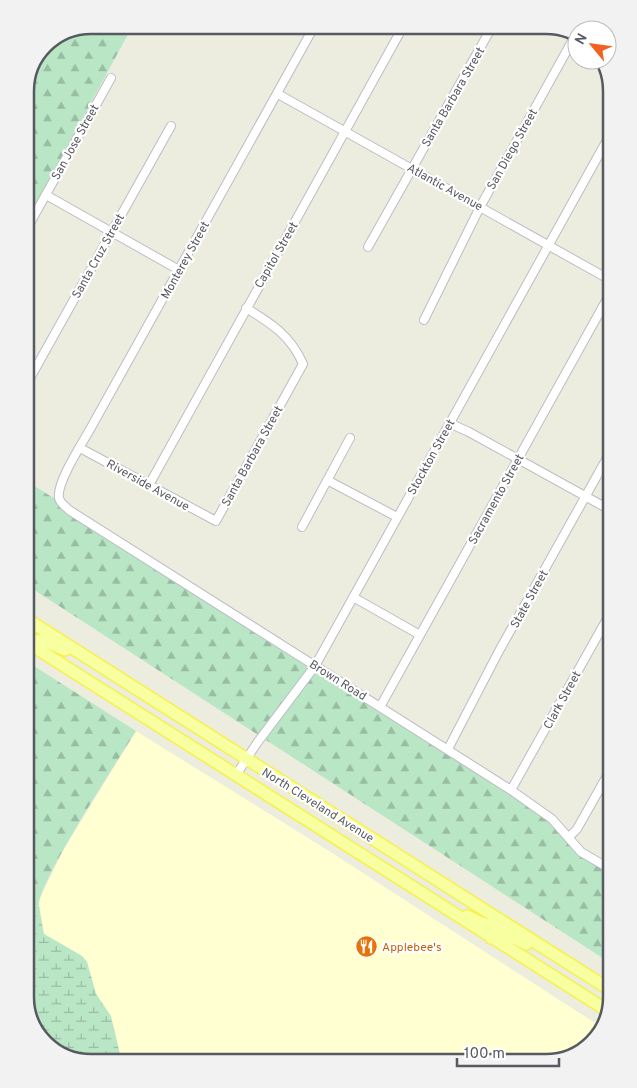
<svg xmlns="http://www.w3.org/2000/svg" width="637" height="1088" viewBox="0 0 637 1088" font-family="Overpass,sans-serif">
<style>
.commercial{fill:#ffffd1}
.forest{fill:url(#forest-firs)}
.wetland{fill:url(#wetland-marsh)}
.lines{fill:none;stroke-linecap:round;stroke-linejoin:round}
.street-casing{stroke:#bcbdc4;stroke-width:10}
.primary-casing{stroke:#f8f14c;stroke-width:14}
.street{stroke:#fff;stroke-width:8}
.primary{stroke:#f8ffa1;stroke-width:11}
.labels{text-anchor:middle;stroke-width:4.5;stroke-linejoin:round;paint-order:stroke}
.street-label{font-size:12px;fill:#585a61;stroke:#fff}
.food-label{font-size:12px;fill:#c56008;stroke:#fff;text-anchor:start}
.rim{fill:none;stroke:#585a61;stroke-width:2.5}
</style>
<defs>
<pattern id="forest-firs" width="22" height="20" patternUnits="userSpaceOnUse" patternTransform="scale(1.25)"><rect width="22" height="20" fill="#b9e6c4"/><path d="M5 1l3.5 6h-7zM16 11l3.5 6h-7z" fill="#99bda3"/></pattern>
<pattern id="wetland-marsh" width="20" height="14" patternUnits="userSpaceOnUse" patternTransform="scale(1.25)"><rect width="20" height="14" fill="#b9e6c4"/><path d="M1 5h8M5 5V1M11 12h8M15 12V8" fill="none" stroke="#99bda3"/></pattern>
</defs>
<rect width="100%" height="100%" fill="#ececdf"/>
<!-- commercial -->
<path class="commercial" d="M136 731 329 851 603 1028 601 1034 575 1056 546 1063H122L114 1029 96 994 87 962 82 956 44 934 39 916 38 902 63 851Z"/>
<!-- forest -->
<path class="forest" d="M91 25H133L25 224V87L44 44Z
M25 480 536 804 583 849 612 867V964L25 584Z
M26 661 136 731C119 759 37 883 39 906L25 901Z"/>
<!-- wetland -->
<path class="wetland" d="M25 901 39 906 44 934 82 956 87 962 96 994 111 1016 122 1063H87L54 1052 32 1026 25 997Z"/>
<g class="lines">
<defs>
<path id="street" d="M315 25 93 424C85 439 56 482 59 498 60 503 65 506 69 510L511 790 552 819 581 852 612 870
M278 94 612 281
M46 195 179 270
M25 232 111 78
M368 247 493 25
M424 320 480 207 576 34
M25 387 171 126
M449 423 469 432 612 511
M80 448 216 521 303 364C291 336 271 323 246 308
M327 480 397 517
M149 485 404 25
M302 527 350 438
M353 597 420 635
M380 707 612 290
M448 749 499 651 612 449
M236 775 257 743 315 666 612 131
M511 790 612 610
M569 837 577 829 612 767"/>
<path id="primary" d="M25 618 612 991
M25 641 608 1011
M27 643 42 640 65 650
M467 916C480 922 491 930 504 923
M491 938C502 929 515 939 526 944"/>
</defs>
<!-- street casing -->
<use href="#street" class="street-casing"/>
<!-- primary casing -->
<use href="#primary" class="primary-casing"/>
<!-- street -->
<use href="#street" class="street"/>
<!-- primary -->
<use href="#primary" class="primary"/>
</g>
<!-- icons -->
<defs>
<symbol id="restaurant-disc" viewBox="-11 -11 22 22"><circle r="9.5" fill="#e8710a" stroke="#fff"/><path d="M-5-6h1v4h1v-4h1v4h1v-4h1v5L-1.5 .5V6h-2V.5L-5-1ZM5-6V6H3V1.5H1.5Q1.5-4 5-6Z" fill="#fff"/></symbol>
</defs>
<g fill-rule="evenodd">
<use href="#restaurant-disc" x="354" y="934" width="25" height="25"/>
</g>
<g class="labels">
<!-- street labels -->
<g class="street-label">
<text transform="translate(453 97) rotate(-60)" y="4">Santa Barbara Street</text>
<text transform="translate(75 142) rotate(-61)" y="4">San Jose Street</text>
<text transform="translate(512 149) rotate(-61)" y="4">San Diego Street</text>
<text transform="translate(445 187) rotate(29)" y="4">Atlantic Avenue</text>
<text transform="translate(276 255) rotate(-60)" y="4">Capitol Street</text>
<text transform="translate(98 256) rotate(-61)" y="4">Santa Cruz Street</text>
<text transform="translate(185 260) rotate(-61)" y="4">Monterey Street</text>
<text transform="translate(252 456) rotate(-61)" y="4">Santa Barbara Street</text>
<text transform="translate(431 457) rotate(-61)" y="4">Stockton Street</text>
<text transform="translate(148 485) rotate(29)" y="4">Riverside Avenue</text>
<text transform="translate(496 499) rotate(-61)" y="4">Sacramento Street</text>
<text transform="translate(529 599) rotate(-61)" y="4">State Street</text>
<text transform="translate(338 680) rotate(32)" y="4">Brown Road</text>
<text transform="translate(562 700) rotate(-61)" y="4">Clark Street</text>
<text transform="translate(318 805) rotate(32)" y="4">North Cleveland Avenue</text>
</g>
<!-- food labels -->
<g class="food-label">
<text x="382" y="951">Applebee's</text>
</g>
</g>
<!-- crop -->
<path d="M0 0H637V1088H0ZM91 34H546A57 57 0 0 1 603 91V997A57 57 0 0 1 546 1054H91A57 57 0 0 1 34 997V91A57 57 0 0 1 91 34Z" fill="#f2f2f2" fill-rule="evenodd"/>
<path class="rim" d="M91 34H546A57 57 0 0 1 603 91V997A57 57 0 0 1 546 1054H91A57 57 0 0 1 34 997V91A57 57 0 0 1 91 34Z"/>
<!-- north arrow -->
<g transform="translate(592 45) rotate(299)"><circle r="24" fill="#ffffff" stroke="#bcbdc0"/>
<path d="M0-4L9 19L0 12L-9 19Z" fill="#f16220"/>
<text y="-8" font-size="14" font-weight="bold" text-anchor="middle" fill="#585a61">N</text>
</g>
<!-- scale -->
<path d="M457 1058v8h102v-8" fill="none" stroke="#585a61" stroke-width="2.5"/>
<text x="464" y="1058" font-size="15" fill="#585a61" stroke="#ffffff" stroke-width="4" paint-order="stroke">100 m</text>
</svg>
